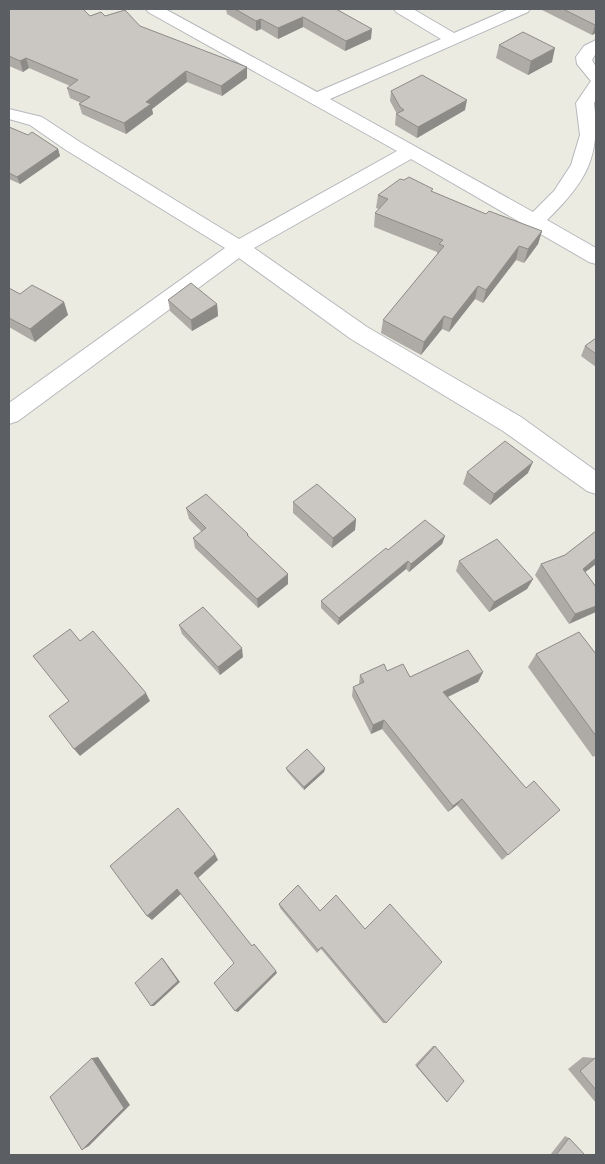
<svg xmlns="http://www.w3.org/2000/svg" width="605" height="1164" viewBox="0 0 605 1164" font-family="'Fira Sans Condensed',sans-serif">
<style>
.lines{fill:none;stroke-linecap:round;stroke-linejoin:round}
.minor-casing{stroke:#b5b8bc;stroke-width:2}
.minor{fill:#fff;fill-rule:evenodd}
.wall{fill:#aeaba7}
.shaded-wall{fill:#8d8b88}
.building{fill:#cac7c2;stroke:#8d8b88}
</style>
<rect width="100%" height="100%" fill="#ecebe2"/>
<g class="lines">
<defs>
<path id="minor" d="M146 9H165L317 92 441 39 396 12 394 9H413L454 33 509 9H530L528 12 330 99 533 212 554 191 571 165 580 135 576 103 591 81 577 64 576 57 584 46 596 40V53L592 60 596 67V100L594 103C601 158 585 183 547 220L596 248V264L589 262 411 159 254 248 367 327 521 417 596 471V494L587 491 503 431 351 339 239 258 18 421 9 424V403L225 248 66 150 30 125 9 119V109L42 117 80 142 239 239 397 151 148 12Z"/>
</defs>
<!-- minor casing -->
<use href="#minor" class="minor-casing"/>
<!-- minor -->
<use href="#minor" class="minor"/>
</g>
<!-- wall -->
<path class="wall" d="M9 9 90 16H105L140 26 247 78 222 96 187 82 152 109 153 114 126 134 82 114 79 104 81 103 70 98 67 88 70 86 29 68 23 72 9 66Z
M226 9H336L371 39 345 51 303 27 278 39 261 29 256 31 227 14Z
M540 9H596V33L592 35Z
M499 45 552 62 528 75 496 58Z
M391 91 465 110 417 138 395 125 396 114H397L390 101Z
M9 127 58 149 60 156 20 184 9 179Z
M404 180 486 214 542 231 538 244 524 263 516 260 483 303 475 299 449 332 442 329 421 355 381 333 383 320 437 255V252L374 227 375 213 379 209 376 208 378 195Z
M9 288 20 294 64 302 68 315 35 342 9 327Z
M168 300 217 304 218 316 192 331 170 311Z
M596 338V367L581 356 585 346Z
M467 472 528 473 490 505 463 484Z
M293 502 356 519 355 530 332 548 293 513Z
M186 508 248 534 249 538 288 574V584L258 608 195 548 193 538 202 532 189 519Z
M596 531V564L585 572 596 587 569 624 535 575 541 564 565 555Z
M445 536 442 544 409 572 406 569 338 625 321 608V601L388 550Z
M459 561 533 579 527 589 489 612 456 571Z
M179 625 243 657 220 675 182 634Z
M536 654H596V755L593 757 528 667Z
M387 671 410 677 483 672 478 682 448 697 526 788 560 810 502 860 457 805 448 812 382 729 371 734 352 696 353 687 359 684 360 675Z
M286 768H325L324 772 304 790 287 771Z
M298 885 386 1023H383L321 949 317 953 280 908 279 904Z
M433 1046H435L447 1102 445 1100 415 1065Z
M583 1057 595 1058 596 1059V1103L568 1069Z
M565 1136 569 1138 585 1155H550Z"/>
<!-- shaded-wall -->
<path class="shaded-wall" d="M303 17V27L278 39V28Z
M261 19V29L256 31V21Z
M596 24V33L592 35 595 25Z
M372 29 371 39 345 51 346 41Z
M555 48 552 62 528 75 531 61Z
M26 58 29 68 23 72 20 61Z
M247 67V78L222 96 221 86Z
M186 71 187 82 152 109 153 114 126 134 124 123 146 102Z
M467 100 465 110 417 138 418 127Z
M58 149 60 156 20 184 17 177Z
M542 231 538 244 524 263 528 249Z
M519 246 516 260 483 303 486 290Z
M478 286 475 299 449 332 452 319Z
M64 302 68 315 35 342 30 329Z
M217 304 218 316 192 331 191 320Z
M444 316 442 329 421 355 424 342Z
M533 462 528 473 490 505 494 494Z
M356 519 355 530 332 548 333 538Z
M445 536 442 544 409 572 411 564Z
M596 558V564L576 579 583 569Z
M408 561 406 569 338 625 339 618Z
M288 574V584L258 608 257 599Z
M533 579 527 589 489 612 494 602Z
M596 606V612L569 624 575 614Z
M242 648 243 657 220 675 218 667Z
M483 672 478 682 439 701 443 692Z
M146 693 150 701 80 756 74 749Z
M384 720 382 729 371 734 373 725Z
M325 768 324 772 304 790V787Z
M462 799 457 805 448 812 453 806Z
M215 854 218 860 198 878 194 873Z
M177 889 181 894 152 920 147 916Z
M162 958 164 960 180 982 154 1006H151Z
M276 971 277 973 238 1012 235 1011Z
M98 1057 130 1105 89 1146 82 1150 92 1058Z"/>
<!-- building -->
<path class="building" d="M9 9H83L90 16 101 12 105 16 125 10 140 26 247 67 221 86 186 71 146 102 151 104 124 123 79 104 90 97 67 88 78 80 26 58 20 61 9 56Z
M235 9H336L372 29 346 41 303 17 278 28 261 19 256 21Z
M563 9H596V24L595 25Z
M523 32 555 48 531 61 499 45Z
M422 75 467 100 418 127 396 114 404 110 400 107 391 91Z
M9 127 28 135 32 132 58 149 17 177 9 173Z
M409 177 433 189 431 191 486 214 489 211 542 231 528 249 519 246 486 290 478 286 452 319 444 316 424 342 383 320 444 246 439 244 443 240 375 213 388 199 378 195 400 179 404 180Z
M191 283 217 304 191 320 168 300Z
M32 285 64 302 30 329 9 318V288L20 294Z
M596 338V354L585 346Z
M505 441 533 462 494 494 467 472Z
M317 484 356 519 333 538 293 502Z
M206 494 248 534 247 535 288 574 257 599 193 538 206 528 186 508Z
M425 520 445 536 411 564 408 561 339 618 321 601 386 548 388 550Z
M596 531V558L583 569 596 587V606L575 614 541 564 565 555Z
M497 539 533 579 494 602 459 561Z
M203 607 242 648 218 667 179 625Z
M70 629 80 641 93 631 146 693 74 749 49 716 69 701 33 656Z
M579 632 596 654V736L536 654Z
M468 650 483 672 443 692 526 788 534 781 560 810 508 855 462 799 453 806 384 720 373 725 353 687 364 682 360 675 384 664 387 671 403 664 410 677Z
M307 749 325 768 304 787 286 768Z
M178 808 215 854 194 873 252 946 254 944 276 971 235 1011 214 983 234 963 177 889 147 916 110 866Z
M298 885 320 911 336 895 365 929 390 904 442 962 386 1023 322 947 318 950 279 904Z
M162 958 178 981 151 1006 135 983Z
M435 1046 464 1081 447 1102 417 1066Z
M92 1058 124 1108 82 1150 50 1097Z
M595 1058 596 1059V1090L580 1071Z
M569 1138 585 1155H556Z"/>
<!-- border -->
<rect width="605" height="1164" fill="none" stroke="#5b5e62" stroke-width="20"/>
</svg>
